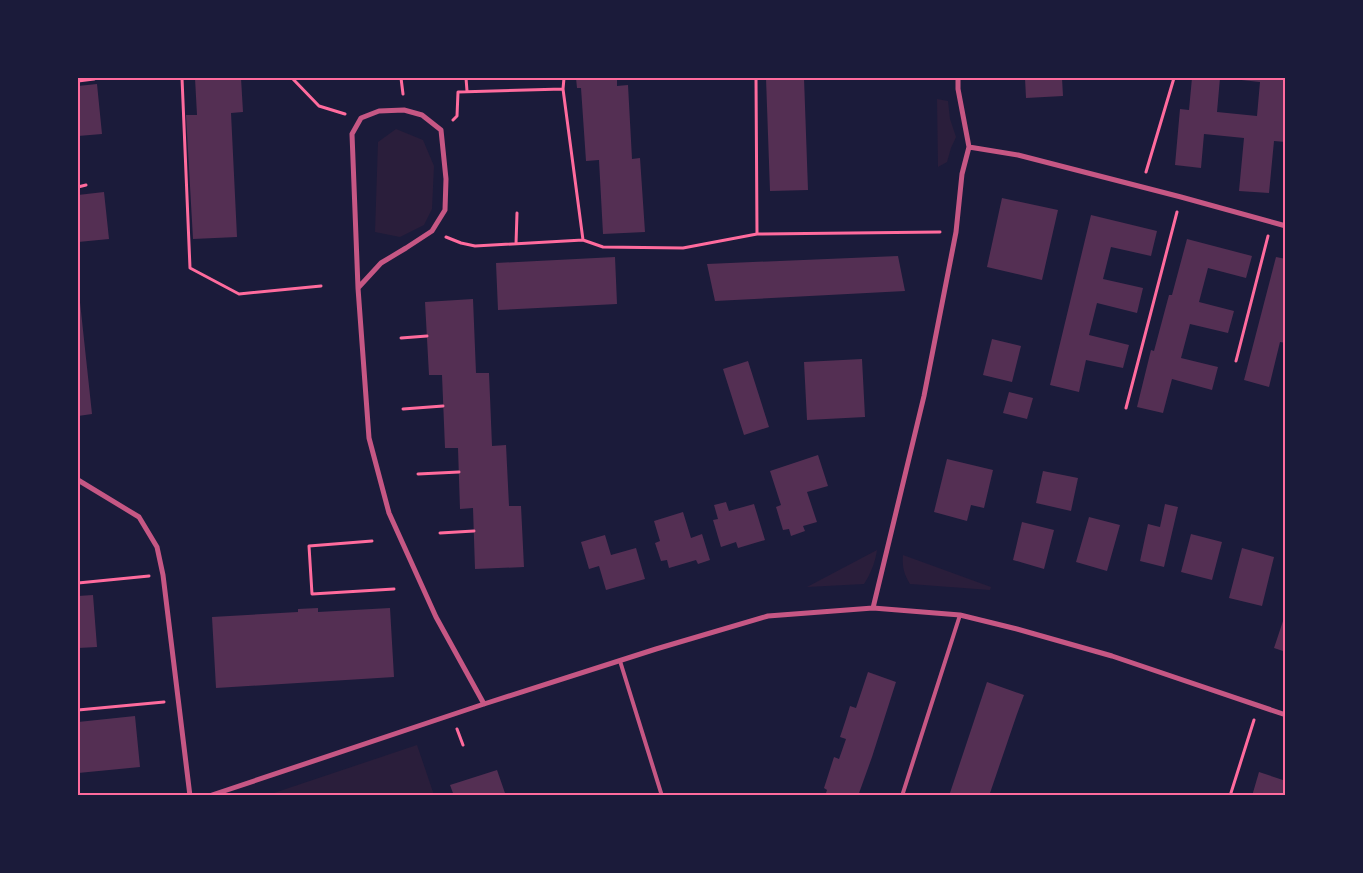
<svg xmlns="http://www.w3.org/2000/svg" width="1363" height="873" viewBox="0 0 1363 873" font-family="'Work Sans',sans-serif">
<style>
.green{fill:#2a1e3b}
.building{fill:#542f53}
.lines{fill:none;stroke-linecap:round;stroke-linejoin:round}
.path{stroke:#ff6b9d;stroke-width:3}
.service{stroke:#c65784;stroke-width:4}
.minor{stroke:#c65784;stroke-width:5}
.neatline{fill:none;stroke:#ff6b9d;stroke-width:2}
</style>
<rect width="100%" height="100%" fill="#1b1b3a"/>
<!-- green -->
<path class="green" d="M937 99 948 101 950 119 956 137 951 148 947 162 938 167Z
M396 129 423 140 434 166 432 209 424 225 400 237 375 232 378 142Z
M877 550C875 563 871 573 864 584L807 587Z
M903 555 991 587 990 590 910 584C904 574 902 567 903 555Z
M417 745 434 795H268Z"/>
<!-- building -->
<path class="building" d="M195 78H241L243 112 231 113 237 237 193 239 186 115H197Z
M576 78H617V86L628 85 632 159 640 158 645 232 603 234 599 160 586 161 581 88H577Z
M766 78H804L808 190 770 191Z
M1025 78H1062L1063 96 1026 98Z
M1192 78H1220L1217 112 1257 116 1260 82 1232 79V78H1286L1284 119H1286V142L1274 141 1269 193 1239 191 1244 138 1204 134 1201 168 1175 165 1180 109 1189 110Z
M97 84 102 134 78 136V86Z
M104 192 109 239 78 242V195Z
M1002 198 1058 210 1042 280 987 267Z
M1091 215 1157 231 1151 256 1111 247 1103 279 1143 288 1137 313 1097 303 1089 335 1129 345 1123 368 1086 360 1079 392 1050 385Z
M1187 239 1252 256 1246 278 1208 268 1199 302 1234 311 1228 333 1190 324 1181 358 1218 367 1212 390 1172 379 1163 413 1137 407 1151 350 1154 351 1169 295H1172Z
M898 256 905 291 715 301 707 264Z
M615 257 617 304 498 310 496 263Z
M1276 257 1286 259V343L1280 342 1269 387 1244 380Z
M78 293H79L92 414 78 416Z
M473 299 476 373H489L492 446 506 445 509 506H521L524 567 475 569 473 508 460 509 458 448H445L442 375H429L425 302Z
M992 339 1021 346 1012 382 983 375Z
M862 359 865 417 807 420 804 362Z
M748 361 769 427 744 435 723 369Z
M1009 392 1033 398 1027 419 1003 413Z
M818 455 828 486 807 492 817 522 803 526 805 531 791 536 789 529 783 530 776 507 781 505 770 471Z
M947 459 993 470 984 508 971 505 967 521 934 512Z
M1043 471 1078 478 1071 511 1036 503Z
M726 502 729 511 754 504 765 540 738 548 736 542 721 547 713 520 718 519 714 505Z
M1165 504 1178 507 1164 567 1140 561 1148 524 1160 527Z
M683 512 691 538 702 534 710 560 698 564 696 560 669 568 667 560 661 561 655 543 660 541 654 521Z
M1089 517 1120 525 1107 571 1076 562Z
M1022 522 1054 530 1044 569 1013 560Z
M1191 534 1222 542 1212 580 1181 572Z
M605 535 611 555 636 548 645 579 606 590 599 566 589 569 581 542Z
M1242 548 1274 557 1262 606 1229 598Z
M93 595 97 647 78 648V596Z
M318 608V612L390 608 394 677 216 688 212 617 298 612V609Z
M1285 615H1286V652L1274 648Z
M868 672 896 682 872 757 858 796H825L827 790 824 788 834 757 839 759 846 739 840 737 846 719 850 706 856 708Z
M987 682 1024 695 1017 714 989 796H949Z
M135 716 140 767 78 773V722Z
M497 770 506 796H454L450 785Z
M1259 772 1286 781V796H1252Z"/>
<g class="lines">
<!-- path -->
<path class="path" d="M182 78 190 268 239 294 321 286
M292 78 319 106 345 114
M401 78 403 94
M466 78 467 91
M756 78 757 234
M78 81 94 79
M563 89 564 78
M1146 172 1174 78
M78 187 86 185
M446 237 461 243 475 246 583 240 563 89 458 92 457 116 453 120
M583 240 603 247 683 248 757 234 940 232
M516 244 517 213
M401 338 427 336
M1236 361 1268 236
M1126 408 1177 212
M403 409 443 406
M418 474 459 472
M440 533 474 531
M372 541 309 546 312 594 394 589
M78 583 149 576
M78 710 164 702
M457 729 463 745
M1230 796 1254 720"/>
<!-- service -->
<path class="service" d="M620 661 662 796
M902 796 960 615"/>
<!-- minor -->
<path class="minor" d="M969 147 1018 155 1181 197 1286 226
M358 288 352 134 361 118 379 111 404 110 422 115 441 130 446 179 445 210 432 231 406 248 381 263 358 288 369 438 389 513 436 617 484 704
M78 480 139 517 157 547 163 575 190 796
M873 608 924 396 956 232 962 174 969 147 958 89V78
M209 796 484 704 656 649 768 616 873 608 960 615 1017 629 1112 656 1286 715"/>
</g>
<!-- border -->
<rect width="1363" height="873" fill="none" stroke="#1b1b3a" stroke-width="158"/>
<rect x="79" y="79" width="1205" height="715" class="neatline"/>
</svg>
